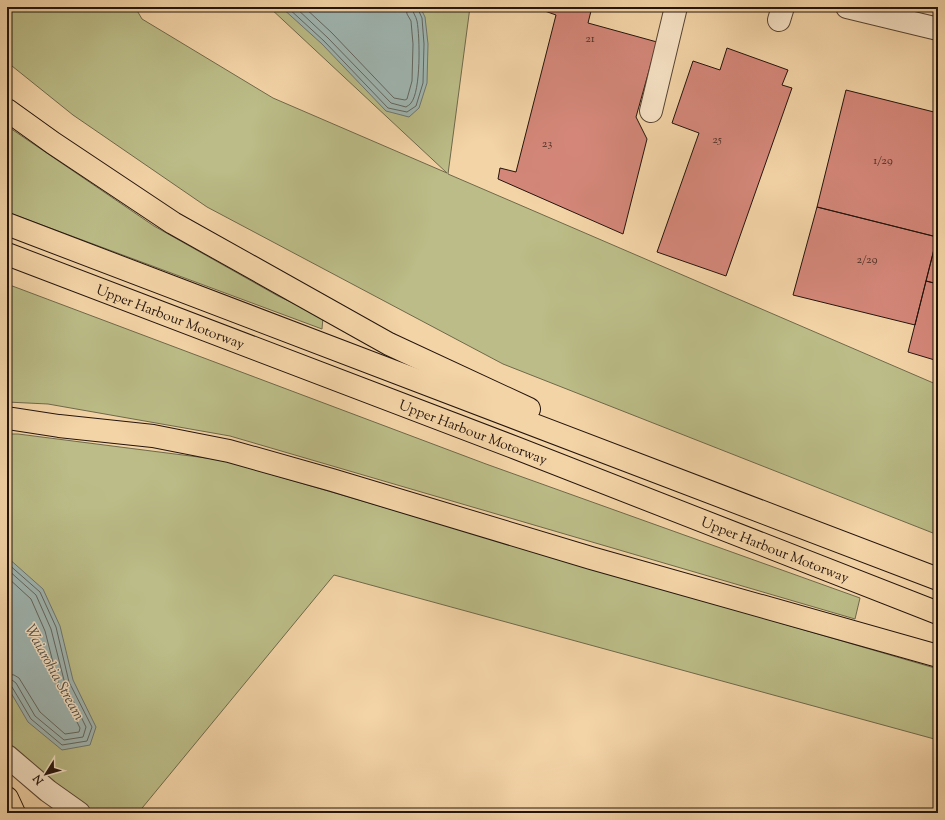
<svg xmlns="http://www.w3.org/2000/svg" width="945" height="820" viewBox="0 0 945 820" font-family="'Sorts Mill Goudy',serif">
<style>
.green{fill:#bbbc87;stroke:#70684a}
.water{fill:#9fb6b2;stroke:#6e7570}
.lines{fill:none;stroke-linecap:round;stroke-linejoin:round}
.shore{stroke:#62655f;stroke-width:1}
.building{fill:#d48779;stroke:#24140c}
.minor-casing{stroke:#584433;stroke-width:24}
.major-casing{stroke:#24140c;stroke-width:24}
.highway-casing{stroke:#24140c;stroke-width:24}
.minor{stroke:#f7e3c6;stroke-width:22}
.major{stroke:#f3d4a7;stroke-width:22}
.highway{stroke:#f3d4a7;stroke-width:22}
.labels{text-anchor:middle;stroke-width:3;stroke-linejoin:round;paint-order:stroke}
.number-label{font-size:12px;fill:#503127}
.street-label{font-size:14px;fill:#24140c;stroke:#f7e3c6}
.water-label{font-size:15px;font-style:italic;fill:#4f4d46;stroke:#f7e3c6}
</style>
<rect width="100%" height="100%" fill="#f3d4a7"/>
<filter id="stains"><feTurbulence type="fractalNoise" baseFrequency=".005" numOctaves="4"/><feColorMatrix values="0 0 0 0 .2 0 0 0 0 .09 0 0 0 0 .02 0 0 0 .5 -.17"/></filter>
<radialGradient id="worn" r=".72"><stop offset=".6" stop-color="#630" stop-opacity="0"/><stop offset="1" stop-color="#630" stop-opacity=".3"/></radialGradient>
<!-- green -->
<path class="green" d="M7 7H135L142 19 273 98 447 173 269 7H470L448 174 938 385V535L503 364 207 207 73 115 12 66 7 61Z
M7 126 154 226 278 296 323 317 322 329 7 212Z
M7 284 486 464 860 598 855 619 230 436 48 404 7 402Z
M7 434H18L222 460 938 669V740L334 575 138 813H99L72 801 7 751Z"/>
<!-- water -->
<path class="water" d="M281 7H420L425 17 428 44 427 83 419 108 409 117 386 111 322 44Z
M7 557 43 589 60 626 73 680 96 727 90 745 62 750 28 722 7 686Z"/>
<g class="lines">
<!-- shore -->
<path class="shore" d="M287 7 324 41 388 108 407 112 416 106 423 83 424 44 422 18 417 7
M295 7 328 38 391 103 406 107C407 106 410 105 411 103 421 91 420 37 417 21 416 16 412 12 412 7
M304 7 332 33 394 98 405 100 407 99 412 81 413 44 411 21 407 14 406 7
M7 563 40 592 56 627 69 682 92 727 87 741 62 745 31 719 12 687 7 685
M7 569 36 595 51 629 65 684 86 727 83 737 64 740 35 716 16 683 12 680H7
M7 577 31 599 45 631 59 686 80 728 79 732 65 734 40 712 19 678 14 675 7 674"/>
</g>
<!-- building -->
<path class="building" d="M543 7H592L588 23 657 42 636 117 647 139 623 234 498 179 500 168 516 172 556 15 542 10Z
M727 48 788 70 782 85 792 88 726 276 657 252 699 133 672 123 693 61 720 70Z
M846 90 938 113 937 237 817 207Z
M817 207 937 237 915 325 793 295Z
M938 234V284L926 281Z
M926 281 938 284V361L908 352Z"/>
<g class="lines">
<defs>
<path id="minor" d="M847 7 938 29
M779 20 783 7
M651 111 676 7
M7 756 48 791 79 813"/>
<path id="major" d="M7 798 14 813"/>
<g id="highway">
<path d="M7 110 53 143 173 223 389 344 529 409"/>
<path d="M7 224 938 579"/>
<path id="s1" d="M7 254 516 448 938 613"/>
<path d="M7 418 59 426 153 436 229 451 332 480 591 558 938 656"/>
</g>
</defs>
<!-- minor casing -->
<use href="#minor" class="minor-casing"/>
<!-- major casing -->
<use href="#major" class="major-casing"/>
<!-- highway casing -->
<use href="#highway" class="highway-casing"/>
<!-- minor -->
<use href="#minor" class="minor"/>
<!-- major -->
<use href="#major" class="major"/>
<!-- highway -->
<use href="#highway" class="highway"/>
</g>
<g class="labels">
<!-- number labels -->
<g class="number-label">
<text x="590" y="42">21</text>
<text x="717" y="143">25</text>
<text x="547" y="147">23</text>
<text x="883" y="164">1/29</text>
<text x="867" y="263">2/29</text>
</g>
<!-- street labels -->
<g class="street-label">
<text dy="5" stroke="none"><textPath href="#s1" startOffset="175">Upper Harbour Motorway</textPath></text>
<text dy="5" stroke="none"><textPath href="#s1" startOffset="499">Upper Harbour Motorway</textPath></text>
<text dy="5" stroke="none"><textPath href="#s1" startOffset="823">Upper Harbour Motorway</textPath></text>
</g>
<!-- water labels -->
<g class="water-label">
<text transform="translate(55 672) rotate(61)" y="5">Waiarohia Stream</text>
</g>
</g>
<!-- margin -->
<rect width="945" height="820" fill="none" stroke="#f3d4a7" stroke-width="24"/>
<rect x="8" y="8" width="929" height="804" fill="none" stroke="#24140c" stroke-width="2"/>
<rect x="12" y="12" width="921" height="796" fill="none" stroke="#24140c"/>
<!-- north arrow -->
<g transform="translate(46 774) rotate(233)" stroke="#f7e3c6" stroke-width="3" paint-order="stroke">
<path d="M0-3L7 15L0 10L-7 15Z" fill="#24140c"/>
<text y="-6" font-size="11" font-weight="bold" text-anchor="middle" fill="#24140c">N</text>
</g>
<rect width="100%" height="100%" filter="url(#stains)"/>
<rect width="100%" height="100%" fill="url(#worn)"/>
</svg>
